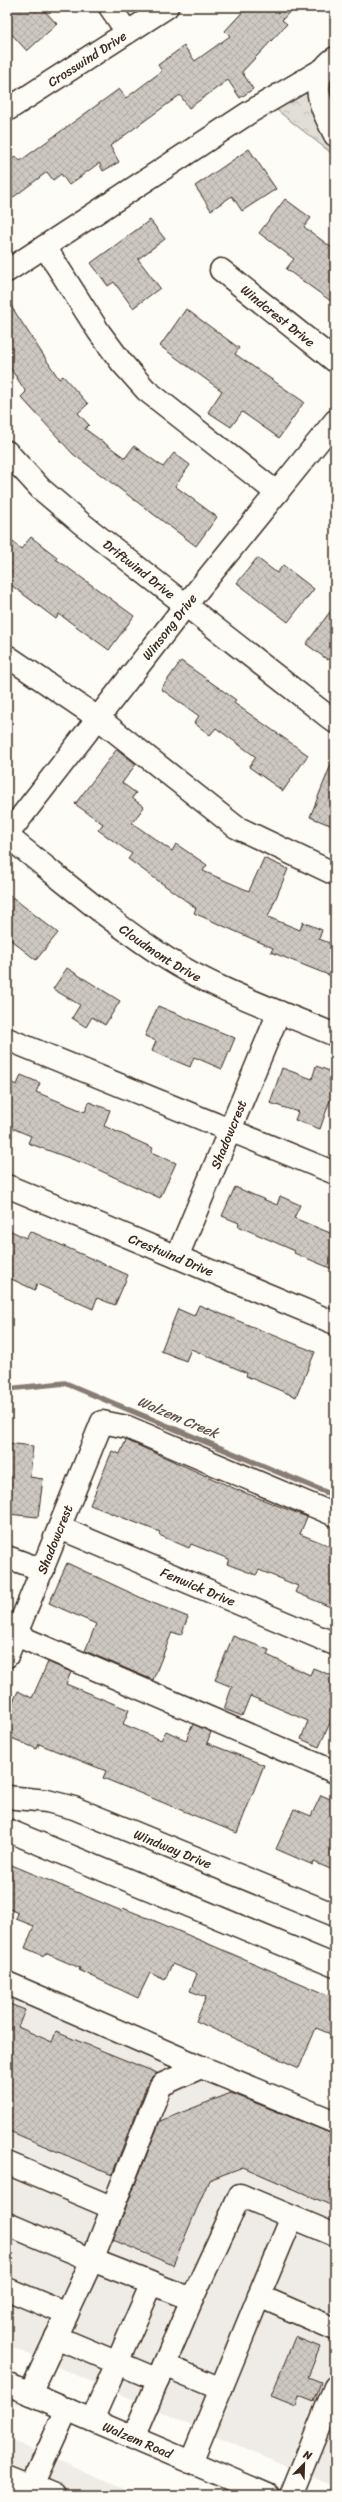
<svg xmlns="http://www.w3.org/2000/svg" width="342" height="2502" viewBox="0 0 342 2502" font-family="Sriracha,sans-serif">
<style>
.built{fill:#efece7}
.park{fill:url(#park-crowns);stroke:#8e847a}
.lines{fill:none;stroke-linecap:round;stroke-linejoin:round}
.stream{stroke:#887d74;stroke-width:5.5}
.building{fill:url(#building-cross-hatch);stroke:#3b2a1e}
.minor-casing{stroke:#3b2a1e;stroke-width:25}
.major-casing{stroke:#3b2a1e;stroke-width:25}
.minor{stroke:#fdfcf7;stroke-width:22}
.major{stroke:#fdfcf7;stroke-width:22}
.labels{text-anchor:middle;stroke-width:3;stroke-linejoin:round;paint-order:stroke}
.street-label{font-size:13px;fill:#3b2a1e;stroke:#fdfcf7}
.water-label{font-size:14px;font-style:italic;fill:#615349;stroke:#fdfcf7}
</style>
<defs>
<pattern id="park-crowns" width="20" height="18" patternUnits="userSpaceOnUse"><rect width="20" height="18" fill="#e1ded7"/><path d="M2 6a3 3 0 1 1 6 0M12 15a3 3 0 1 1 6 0" fill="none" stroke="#c2bfb8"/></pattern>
<pattern id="building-cross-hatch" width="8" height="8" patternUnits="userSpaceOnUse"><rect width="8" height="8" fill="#cdc8c2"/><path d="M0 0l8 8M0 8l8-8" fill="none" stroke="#b1aca6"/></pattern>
</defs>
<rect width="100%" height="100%" fill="#fdfcf7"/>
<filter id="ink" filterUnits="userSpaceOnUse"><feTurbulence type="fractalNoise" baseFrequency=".025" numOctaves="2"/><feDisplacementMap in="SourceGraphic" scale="8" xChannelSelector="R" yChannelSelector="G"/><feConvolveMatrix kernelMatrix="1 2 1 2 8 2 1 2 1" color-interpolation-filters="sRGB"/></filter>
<g filter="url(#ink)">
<!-- built -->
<path class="built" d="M7 1973 335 2111V2487L7 2345Z
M7 2439 141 2495H7Z"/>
<!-- park -->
<path class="park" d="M335 47V156L259 96Z"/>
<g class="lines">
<!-- stream -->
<path class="stream" d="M7 1389 65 1383 335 1496"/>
</g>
<!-- building -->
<path class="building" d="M7 7H41L57 24 27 51 7 29Z
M247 7H294L282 20 287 24 242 72 253 89 240 98 228 80 189 108 180 95 110 146 119 162 103 171 99 163 69 185 61 174 53 180 47 172 7 202V163L16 156 20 161 119 89 126 98 162 71 158 65 184 46 195 61 230 36 225 31Z
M249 149 276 189 242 211 232 196 211 210 195 186Z
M285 199 311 218 304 227 335 250V304L286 269 294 259 259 233Z
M150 220 165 239 138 259 160 288 133 308 114 282 108 286 91 263Z
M7 300 59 379 63 376 88 404 78 413 89 425 85 429 125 458 134 446 163 467 174 453 190 465 175 486 217 517 196 546 73 454 21 397 26 392 7 363Z
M186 309 239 348 235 354 304 402 279 438 242 412 231 427 208 412 222 391 160 346Z
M7 537 21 549 31 537 57 557 56 559 134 616 109 650 59 614 56 619 7 582Z
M257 558 277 573 283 565 314 589 288 622 237 583Z
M335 605V651L328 660 306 644Z
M181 661 236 700 234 703 308 755 283 791 249 767 256 757 216 728 210 735 194 723 199 716 161 689Z
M117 749 136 764 122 783 136 793 132 798 144 807 132 823 172 851 176 844 207 865 203 871 249 891 264 858 288 869 268 917 300 930 303 922 322 930 319 939 335 945V967L331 976 271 952 273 948 194 913 196 908 128 859 132 854 98 830 103 824 75 804Z
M334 757H335V827L310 817Z
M7 893 58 933 36 960 7 937Z
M67 968 120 1001 105 1025 92 1017 86 1027 72 1018 80 1005 53 989Z
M158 1006 235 1038 222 1069 194 1057 190 1067 152 1051 156 1041 145 1036Z
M316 1066 335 1073V1086L320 1129 295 1120 298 1112 270 1103 282 1068 312 1079Z
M21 1075 40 1083 36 1092 85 1112 89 1102 110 1110 104 1126 153 1148 151 1152 176 1163 160 1198 88 1165 28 1143 31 1136 7 1126V1081L17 1085Z
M235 1187 277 1205 280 1196 300 1205 294 1218 335 1235V1270L294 1253 295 1251 238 1226 239 1223 222 1216Z
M7 1229 26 1238 30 1231 128 1275 115 1305 97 1298 93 1309 37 1284 35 1290 7 1277Z
M199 1305 315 1352 296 1397 246 1376 247 1373 191 1349 186 1361 161 1351 178 1309 194 1316Z
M126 1440 238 1490 307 1517 300 1534 335 1548V1609L295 1592 298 1586 259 1570 256 1575 227 1564 229 1559 191 1544 189 1548 159 1535 160 1532 90 1505 112 1451 120 1454Z
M7 1443 33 1446 30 1477 43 1479 38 1517 7 1514Z
M67 1563 148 1601 188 1617 181 1635 172 1632 153 1680 85 1651 96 1624 49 1603Z
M233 1636 269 1650 267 1655 310 1675 313 1668 335 1677V1712L319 1747 301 1739 308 1721 250 1696 242 1716 224 1709 232 1687 215 1680Z
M48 1662 71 1672 66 1684 129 1710 123 1724 161 1740 166 1731 186 1740 193 1724 211 1732 207 1743 264 1765 237 1833 103 1778 106 1771 39 1744 37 1749 7 1736V1715L18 1691 32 1698Z
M321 1795 335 1801V1871L314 1862 313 1865 276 1849 294 1809 311 1816Z
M7 1863 122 1911 123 1908 148 1918 335 1998V2036L316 2028 299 2068 196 2021 206 1997 190 1991 197 1974 172 1964 165 1980 150 1973 138 1998 79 1970 80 1968 45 1953 44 1956 25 1948 34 1926 16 1919 18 1913 7 1908Z
M7 2003 25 2010 18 2027 52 2042 56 2032 157 2073 149 2080 112 2175 7 2130Z
M231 2093 335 2135V2207L243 2167 209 2180 173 2265 113 2240 160 2121Z
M295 2337 320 2347 308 2377 321 2382 314 2402 299 2396 296 2406 271 2396Z"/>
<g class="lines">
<defs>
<g id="minor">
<path d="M110 7 127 32"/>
<path d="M335 58C305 79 322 109 335 135"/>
<path id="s1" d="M7 110 167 7"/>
<path d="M45 247 99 332 122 363 146 390 277 493"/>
<path id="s2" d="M221 270 335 361"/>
<path d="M7 271 250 112 320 71"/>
<path id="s3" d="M7 452 41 489 81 523 335 722"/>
<path d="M7 656 98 718 236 827 335 874"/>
<path id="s4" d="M7 835 185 606 335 421"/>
<path id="s5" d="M7 836C59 877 110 922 166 958 218 991 279 1011 335 1035"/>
<path d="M7 1039 335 1173"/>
<path id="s6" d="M7 1186 335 1323"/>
<path id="s7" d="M177 1257 279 1012"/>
<path id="s8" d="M60 1528 335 1644"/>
<path d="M7 1557 43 1570"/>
<path d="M16 1635 335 1772"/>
<path id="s9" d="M7 1656 102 1422 127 1427 335 1515"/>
<path id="s10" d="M7 1797 47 1801 74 1808 335 1915"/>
<path d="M7 1830 335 1966"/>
<path d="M7 1983 201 2067"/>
<path d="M7 2163 113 2208"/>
<path d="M7 2224 92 2260 161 2085 201 2067 335 2122"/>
<path d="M7 2289 67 2314"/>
<path d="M259 2296 292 2217"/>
<path d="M56 2337 158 2380"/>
<path d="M164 2365 221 2389"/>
<path d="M30 2394 92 2260 192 2299 240 2195 335 2235"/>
<path d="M92 2420 152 2283"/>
<path d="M133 2438 192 2299"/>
<path d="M191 2462 259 2296 335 2329"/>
<path d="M7 2476 32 2486 67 2409"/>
<path d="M28 2495 32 2486 54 2495"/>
<path d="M291 2495 335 2387"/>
</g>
<g id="major">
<path id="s11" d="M7 2384 268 2495"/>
</g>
</defs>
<!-- minor casing -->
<use href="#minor" class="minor-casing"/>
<!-- major casing -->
<use href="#major" class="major-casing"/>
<!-- minor -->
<use href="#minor" class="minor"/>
<!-- major -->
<use href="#major" class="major"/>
</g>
</g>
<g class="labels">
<!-- street labels -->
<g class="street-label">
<text dy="5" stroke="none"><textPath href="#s1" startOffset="95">Crosswind Drive</textPath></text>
<text dy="5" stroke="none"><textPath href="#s2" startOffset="73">Windcrest Drive</textPath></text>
<text dy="5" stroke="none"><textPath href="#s3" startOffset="177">Driftwind Drive</textPath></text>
<text dy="5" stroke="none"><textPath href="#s4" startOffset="264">Winsong Drive</textPath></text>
<text dy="5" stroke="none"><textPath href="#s5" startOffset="193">Cloudmont Drive</textPath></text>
<text dy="5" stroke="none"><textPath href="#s7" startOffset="133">Shadowcrest</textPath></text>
<text dy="5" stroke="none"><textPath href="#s6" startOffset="178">Crestwind Drive</textPath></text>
<text dy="5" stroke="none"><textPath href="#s9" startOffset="126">Shadowcrest</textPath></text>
<text dy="5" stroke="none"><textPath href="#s8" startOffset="150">Fenwick Drive</textPath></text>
<text dy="5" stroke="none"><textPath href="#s10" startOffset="175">Windway Drive</textPath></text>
<text dy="5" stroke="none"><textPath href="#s11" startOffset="142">Walzem Road</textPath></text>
</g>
<!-- water labels -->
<g class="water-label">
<text transform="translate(178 1417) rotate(23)" y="5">Walzem Creek</text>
</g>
</g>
<!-- margin -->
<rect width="342" height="2502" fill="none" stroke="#fdfcf7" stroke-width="24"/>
<rect x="12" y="12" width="318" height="2478" fill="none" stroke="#3b2a1e" stroke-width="1.5" filter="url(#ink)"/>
<!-- north arrow -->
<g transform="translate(304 2464) rotate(23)" stroke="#fdfcf7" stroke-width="3" paint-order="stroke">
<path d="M0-3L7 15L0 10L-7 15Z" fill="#3b2a1e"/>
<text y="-6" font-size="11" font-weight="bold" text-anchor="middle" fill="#3b2a1e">N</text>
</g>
</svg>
